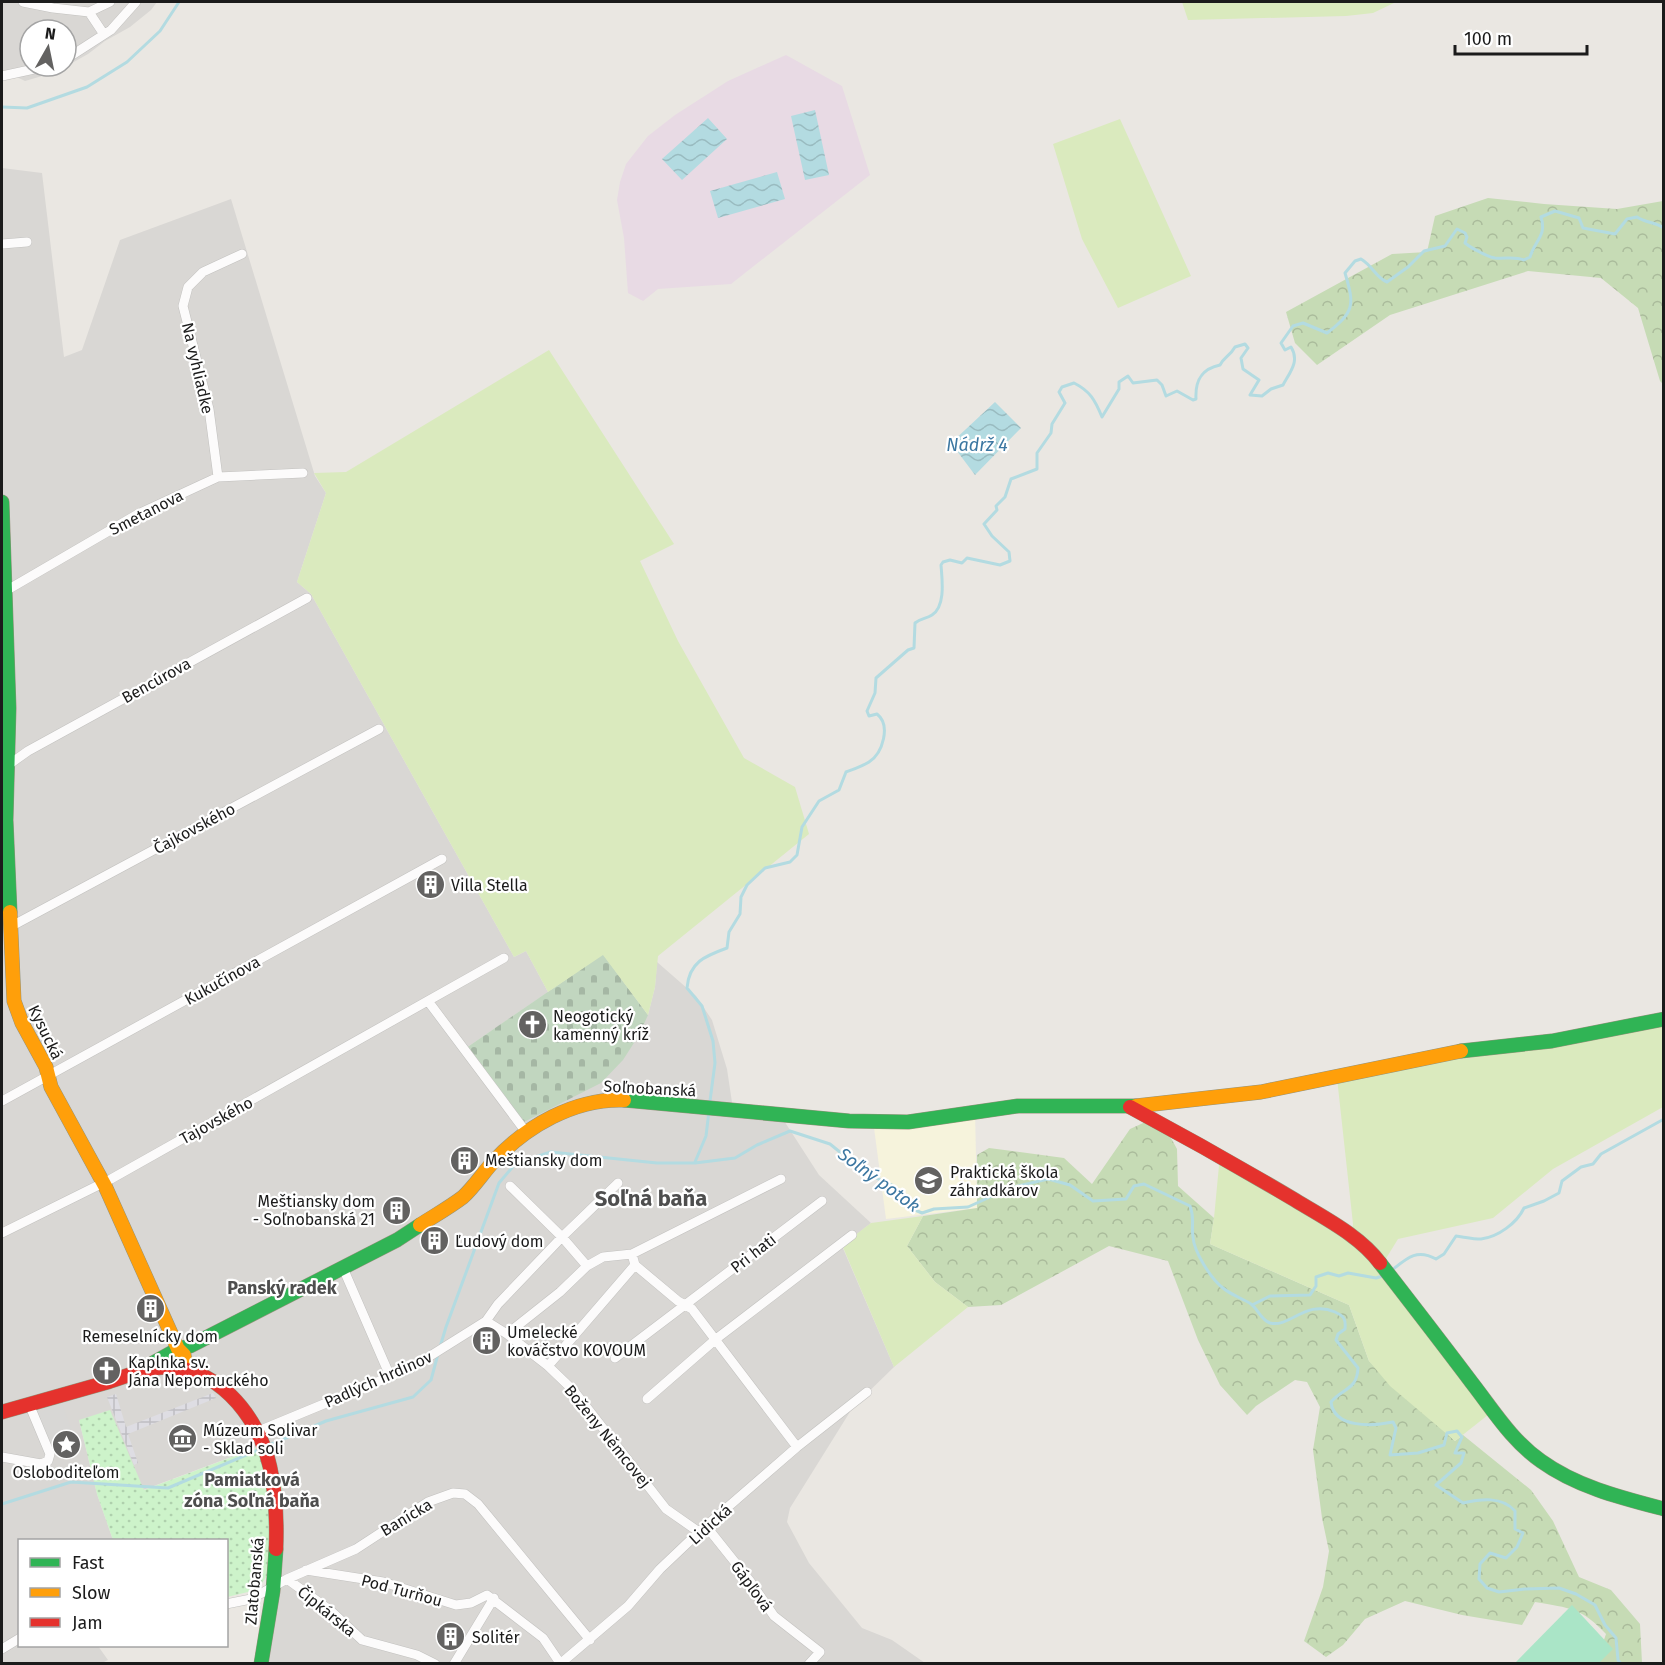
<svg xmlns="http://www.w3.org/2000/svg" width="1665" height="1665" viewBox="0 0 1665 1665" font-family="'Fira Sans',sans-serif">
<style>
.residential{fill:#d9d7d4;fill-rule:evenodd}
.industrial{fill:#e8dae4}
.education{fill:#f6f3dc}
.forest{fill:url(#forest-crowns)}
.cemetery{fill:url(#cemetery-stones)}
.park{fill:url(#park-dots)}
.garden{fill:#daeabe}
.pitch{fill:#aae5c7}
.parking{fill:#d8d7d5}
.plaza{fill:url(#plaza-grid)}
.water{fill:url(#water-waves)}
.lines{fill:none;stroke-linecap:round;stroke-linejoin:round}
.stream{stroke:#b3dbe1;stroke-width:3}
.street-casing{stroke:#c2c1bf;stroke-width:10}
.fast-casing{stroke:#94937b;stroke-width:15}
.slow-casing{stroke:#94937b;stroke-width:15}
.jam-casing{stroke:#94937b;stroke-width:15}
.street{stroke:#fcfbfb;stroke-width:9}
.fast{stroke:#30b455;stroke-width:14}
.slow{stroke:#ff9f0a;stroke-width:14}
.jam{stroke:#e5322d;stroke-width:14}
.labels{text-anchor:middle;stroke-width:4.5;stroke-linejoin:round;paint-order:stroke}
.street-label{font-size:16px;fill:#1b1b1b;stroke:#fff}
.poi-label{font-size:16px;fill:#1b1b1b;stroke:#fff;text-anchor:start}
.water-label{font-size:18px;font-style:italic;fill:#3c77a1;stroke:#fff}
.neighbourhood-label{font-size:18px;font-weight:bold;fill:#4e4e4e;stroke:#fff}
.district-label{font-size:22px;font-weight:bold;fill:#4e4e4e;stroke:#fff}
</style>
<defs>
<pattern id="forest-crowns" width="20" height="18" patternUnits="userSpaceOnUse" patternTransform="scale(1.5)"><rect width="20" height="18" fill="#c6dbb5"/><path d="M2 6a3 3 0 1 1 6 0M12 15a3 3 0 1 1 6 0" fill="none" stroke="#aabb9b"/></pattern>
<pattern id="cemetery-stones" width="16" height="16" patternUnits="userSpaceOnUse" patternTransform="scale(1.5)"><rect width="16" height="16" fill="#c1d6bf"/><path d="M2 7V4a2 2 0 0 1 4 0v3zM10 15v-3a2 2 0 0 1 4 0v3z" fill="#a5b7a4"/></pattern>
<pattern id="park-dots" width="8" height="8" patternUnits="userSpaceOnUse" patternTransform="scale(1.5)"><rect width="8" height="8" fill="#cdf3ca"/><path d="M2 2h.1M6 6h.1" fill="none" stroke="#afd0ad" stroke-width="1.8" stroke-linecap="round"/></pattern>
<pattern id="plaza-grid" width="8" height="8" patternUnits="userSpaceOnUse" patternTransform="scale(1.5)"><rect width="8" height="8" fill="#dedde3"/><path d="M0 4h8M4 0v8" fill="none" stroke="#bebdc2"/></pattern>
<pattern id="water-waves" width="16" height="10" patternUnits="userSpaceOnUse" patternTransform="scale(1.5)"><rect width="16" height="10" fill="#b3dbe1"/><path d="M0 5q4-4 8 0t8 0" fill="none" stroke="#99bbc0"/></pattern>
</defs>
<rect width="100%" height="100%" fill="#eae7e2"/>
<!-- residential -->
<path class="residential" d="M2 2H157L151 10 130 27 105 41 88 54 56 72 25 81 2 70ZM30 30H66V66H30Z
M2 168 42 173 64 357 82 350 120 240 231 199 315 476 326 493 297 582 311 594 514 957 526 951 548 992 466 1048 648 1015 655 987 657 962 696 996 712 1020 727 1069 733 1109 779 1113 819 1175 871 1223 842 1246 894 1367 853 1407 790 1508 787 1522 809 1563 862 1628 892 1640 925 1663H265L276 1589 263 1445 143 1490 79 1420 97 1494 113 1540H20V1646H98L108 1660 100 1664H2Z"/>
<!-- industrial -->
<path class="industrial" d="M786 55 842 86 870 175 731 284 658 289 643 301 628 293 624 238 617 200 620 182 626 164 648 136 675 115 728 81Z"/>
<!-- education -->
<path class="education" d="M975 1109 977 1208 886 1219 873 1120Z"/>
<!-- forest -->
<path class="forest" d="M1488 198 1544 204 1617 209 1663 201V384L1660 381 1638 308 1601 278 1528 271 1390 315 1317 365 1295 343 1286 312 1392 254 1427 252 1435 216Z
M1152 1119 1165 1127 1177 1149 1178 1186 1214 1218 1210 1244 1349 1305 1369 1361 1455 1441 1463 1435 1531 1490 1553 1521 1579 1577 1611 1590 1640 1624 1642 1663H1596L1606 1634C1582 1608 1570 1608 1535 1602L1522 1625 1462 1615 1405 1601 1365 1619 1343 1645 1326 1657 1304 1641 1323 1587 1329 1551 1322 1518 1313 1450 1320 1407 1307 1382 1295 1380 1256 1406 1247 1415 1220 1385 1198 1340 1168 1261 1109 1246 1001 1305 968 1307 935 1282 907 1246 923 1216 977 1208V1155L989 1148 1064 1158 1092 1184 1130 1129Z"/>
<!-- cemetery -->
<path class="cemetery" d="M603 954 648 1015 639 1035 623 1060 601 1083 524 1122 466 1048Z"/>
<!-- park -->
<path class="park" d="M110 1410 144 1490 264 1445 282 1486 281 1544 269 1573 262 1583 248 1592 227 1597 226 1540H113L97 1494 79 1420Z"/>
<!-- garden -->
<path class="garden" d="M1182 2H1396L1373 13 1346 16 1188 20Z
M1120 119 1191 276 1118 308 1082 239 1053 144Z
M549 350 674 544 640 561 678 641 744 758 795 787 809 834 658 956 655 987 648 1015 603 955 548 992 526 951 514 957 311 594 297 582 326 493 314 473 346 472Z
M1663 1020V1107L1553 1169 1493 1218 1398 1239 1382 1265 1493 1411 1455 1441 1390 1386 1369 1361 1349 1305 1210 1244 1214 1218 1220 1155 1352 1235 1353 1224 1337 1078Z
M923 1216 907 1246 935 1282 968 1307 894 1367 842 1245 871 1223Z"/>
<!-- pitch -->
<path class="pitch" d="M1572 1605 1613 1649 1599 1663H1517L1516 1662Z"/>
<!-- parking -->
<path class="parking" d="M62 1404 73 1434 48 1443 37 1413Z"/>
<!-- plaza -->
<path class="plaza" d="M213 1393 216 1398 128 1434 138 1463 134 1465 107 1397 116 1394 126 1427Z"/>
<!-- water -->
<path class="water" d="M815 110 829 175 805 180 791 116Z
M708 118 727 139 682 180 662 159Z
M777 172 785 199 718 218 710 191Z
M995 402 1021 428 975 475 951 443Z"/>
<g class="lines">
<!-- stream -->
<path class="stream" d="M2 107 27 108 87 87 127 62 160 31 179 2
M710 1101 715 1063 713 1041 702 1006 687 988C689 962 705 956 727 948L729 932 740 914 741 897 747 885 765 868 790 862 797 855 802 827 819 801 839 790 846 772C854 769 863 766 869 762 883 753 891 725 877 714L869 716 867 711 875 693 876 678 908 650 914 648 915 623C921 618 926 619 932 615 946 606 942 579 941 565L943 562 950 560 962 563 967 558 1000 565 1010 561 1009 552 992 536 984 524 997 510 996 506 1005 497 1011 479 1037 469V453L1051 433 1052 424 1065 403 1059 392 1062 387 1074 383C1090 391 1095 400 1102 417L1119 389V382L1128 376 1133 383 1157 380 1162 385 1166 396 1177 391 1193 400 1196 399C1195 381 1201 369 1220 365 1224 357 1230 356 1235 347L1245 344 1248 348 1241 358 1243 369 1259 380 1250 395 1262 396 1271 389 1283 385C1290 372 1300 361 1291 347L1285 350 1281 343 1293 326 1303 323 1327 333C1354 312 1355 306 1345 273L1355 261 1361 259C1374 267 1375 277 1387 282L1408 267 1424 251 1445 246 1457 229 1465 233 1467 237 1465 243C1471 248 1488 257 1495 258 1506 259 1514 256 1524 260L1530 257C1535 240 1547 236 1541 217L1555 211 1579 218 1583 228 1615 234 1627 219 1637 217C1646 223 1655 222 1664 228
M695 1162 706 1136 709 1111
M1391 1271C1406 1259 1416 1248 1436 1259L1444 1254 1456 1236C1464 1237 1473 1239 1481 1239 1498 1237 1517 1223 1524 1208L1544 1201 1559 1193 1562 1181 1581 1167 1593 1164 1601 1154 1664 1119
M1252 1305 1270 1296 1310 1295 1316 1286V1277L1328 1273 1339 1276 1348 1273 1376 1278 1386 1275
M440 1347 446 1327 499 1183 516 1163 551 1152 657 1163H695L735 1158 757 1145 790 1131 830 1144 867 1174 892 1185 915 1210 922 1213 934 1209 968 1207 1010 1188 1048 1179 1070 1185 1093 1201 1126 1199 1134 1186 1144 1184 1190 1206C1195 1219 1191 1225 1193 1237 1194 1252 1211 1279 1223 1288 1231 1295 1242 1298 1251 1304 1258 1309 1261 1320 1270 1323 1290 1328 1306 1299 1335 1312 1344 1316 1346 1319 1345 1329L1338 1334 1336 1340 1358 1368C1357 1390 1343 1388 1331 1402 1334 1429 1373 1426 1393 1422L1396 1428 1390 1455 1418 1453 1444 1445 1447 1433 1457 1431 1462 1437 1455 1453H1464L1461 1463 1436 1485 1463 1503C1481 1499 1502 1496 1515 1511V1529L1523 1533 1517 1547 1506 1558 1490 1553 1480 1564 1479 1579 1487 1588 1499 1592 1525 1589 1559 1588 1576 1594 1595 1605 1605 1625 1616 1638 1618 1660 1621 1664
M267 1446 326 1421 413 1397 431 1380 438 1354
M2 1504 71 1482 168 1488 258 1450"/>
<defs>
<path id="street" d="M23 2 53 8 89 12 110 2
M89 12 103 33
M66 59 111 30 136 2
M2 76 48 66
M2 244 27 242
M218 477 209 409 183 306 188 287 203 272 242 254
M2 593 138 514 218 477 303 473
M7 766 28 751 307 598
M10 927 379 729
M428 1001 526 1132
M2 1101 442 859
M510 1186 562 1237 587 1266
M2 1233 111 1179 504 958
M632 1254 635 1265 678 1301 692 1309 797 1447
M343 1268 390 1376
M486 1321 507 1334 548 1366 574 1391 666 1509 699 1532
M507 1334 560 1292 587 1266 603 1257 632 1254 781 1179
M615 1358 822 1201
M548 1366 635 1265
M647 1399 716 1339 852 1235
M256 1432 411 1368 486 1321 498 1304 562 1237 618 1183
M2 1457 41 1464 48 1461 50 1454 29 1404
M706 1526 750 1581 774 1616 820 1652 809 1664
M306 1570 383 1582 456 1605 471 1603 487 1595 543 1638 560 1663
M287 1579 331 1611 362 1640 417 1655 435 1664
M226 1604 251 1599 287 1579 356 1549 428 1502 453 1493 465 1494 478 1504 590 1640
M2 1649 20 1638
M454 1664 494 1598
M560 1664 628 1606 660 1569 699 1532 797 1447 867 1392"/>
<path id="fast" d="M2 502 9 708 6 820 10 912
M1461 1051 1552 1041 1664 1019
M624 1100 849 1121 908 1122 1018 1106H1136
M1380 1263C1411 1303 1442 1343 1472 1383 1493 1410 1512 1441 1541 1461 1577 1487 1622 1498 1664 1509
M135 1373 178 1349 190 1346 397 1240 420 1225
M261 1664 273 1591 276 1549"/>
<path id="slow" d="M10 912 14 1001 22 1023 46 1067 51 1087 105 1186 178 1349 184 1355 186 1369
M1136 1106 1261 1092 1461 1051
M420 1225C434 1216 450 1207 463 1197 474 1187 483 1173 493 1162 526 1126 575 1098 624 1100"/>
<path id="jam" d="M1130 1107C1186 1137 1241 1168 1295 1200 1324 1218 1359 1235 1380 1263
M2 1412C37 1402 73 1392 108 1382 124 1377 140 1370 156 1368 214 1360 259 1416 270 1467 276 1494 277 1522 276 1549"/>
</defs>
<!-- street casing -->
<use href="#street" class="street-casing"/>
<!-- fast casing -->
<use href="#fast" class="fast-casing"/>
<!-- slow casing -->
<use href="#slow" class="slow-casing"/>
<!-- jam casing -->
<use href="#jam" class="jam-casing"/>
<!-- street -->
<use href="#street" class="street"/>
<!-- fast -->
<use href="#fast" class="fast"/>
<!-- slow -->
<use href="#slow" class="slow"/>
<!-- jam -->
<use href="#jam" class="jam"/>
</g>
<!-- icons -->
<defs>
<symbol id="building-disc" viewBox="-11 -11 22 22"><circle r="9.5" fill="#636261" stroke="#fff"/><path d="M-4-6H4V6H1V3H-1V6H-4ZM-2.5-4.3h1.7v1.8h-1.7ZM.8-4.3h1.7v1.8H.8ZM-2.5-1h1.7V.8h-1.7ZM.8-1h1.7V.8H.8Z" fill="#fff"/></symbol>
<symbol id="church-disc" viewBox="-11 -11 22 22"><circle r="9.5" fill="#636261" stroke="#fff"/><path d="M-1.2-6h2.4v3.5h3.3v2.4h-3.3V6h-2.4V-.1h-3.3v-2.4h3.3Z" fill="#fff"/></symbol>
<symbol id="school-disc" viewBox="-11 -11 22 22"><circle r="9.5" fill="#636261" stroke="#fff"/><path d="M0-5L7-2L0 1L-7-2ZM-4 1L0 2.5L4 1V4Q0 6-4 4Z" fill="#fff"/></symbol>
<symbol id="museum-disc" viewBox="-11 -11 22 22"><circle r="9.5" fill="#636261" stroke="#fff"/><path d="M0-6L6-3V-2H-6V-3ZM-5-1h2V3h-2ZM-1-1h2V3h-2ZM3-1h2V3H3ZM-6 4H6V6H-6Z" fill="#fff"/></symbol>
<symbol id="sight-disc" viewBox="-11 -11 22 22"><circle r="9.5" fill="#636261" stroke="#fff"/><path d="M0-6L1.8-2.2L6-1.7L2.9 1.2L3.7 5.4L0 3.3L-3.7 5.4L-2.9 1.2L-6-1.7L-1.8-2.2Z" fill="#fff"/></symbol>
</defs>
<g fill-rule="evenodd">
<use href="#building-disc" x="414" y="868" width="33" height="33"/>
<use href="#church-disc" x="516" y="1008" width="33" height="33"/>
<use href="#building-disc" x="448" y="1144" width="33" height="33"/>
<use href="#school-disc" x="912" y="1164" width="33" height="33"/>
<use href="#building-disc" x="380" y="1194" width="33" height="33"/>
<use href="#building-disc" x="418" y="1224" width="33" height="33"/>
<use href="#building-disc" x="134" y="1292" width="33" height="33"/>
<use href="#building-disc" x="470" y="1324" width="33" height="33"/>
<use href="#church-disc" x="90" y="1354" width="33" height="33"/>
<use href="#museum-disc" x="166" y="1422" width="33" height="33"/>
<use href="#sight-disc" x="50" y="1428" width="33" height="33"/>
<use href="#building-disc" x="434" y="1620" width="33" height="33"/>
</g>
<g class="labels">
<!-- street labels -->
<g class="street-label">
<text transform="translate(198 368) rotate(77)" y="6">Na vyhliadke</text>
<text transform="translate(146 512) rotate(-27)" y="6">Smetanova</text>
<text transform="translate(156 680) rotate(-29)" y="6">Bencúrova</text>
<text transform="translate(194 828) rotate(-28)" y="6">Čajkovského</text>
<text transform="translate(222 980) rotate(-29)" y="6">Kukučínova</text>
<text transform="translate(46 1032) rotate(64)" y="6">Kysucká</text>
<text transform="translate(650 1088) rotate(3)" y="6">Soľnobanská</text>
<text transform="translate(216 1120) rotate(-29)" y="6">Tajovského</text>
<text transform="translate(753 1253) rotate(-38)" y="6">Pri hati</text>
<text transform="translate(378 1379) rotate(-24)" y="6">Padlých hrdinov</text>
<text transform="translate(608 1436) rotate(51)" y="6">Boženy Němcovej</text>
<text transform="translate(406 1517) rotate(-31)" y="6">Banícka</text>
<text transform="translate(710 1524) rotate(-42)" y="6">Lidická</text>
<text transform="translate(254 1581) rotate(-85)" y="6">Zlatobanská</text>
<text transform="translate(752 1586) rotate(54)" y="6">Gápľová</text>
<text transform="translate(402 1590) rotate(15)" y="6">Pod Turňou</text>
<text transform="translate(327 1611) rotate(39)" y="6">Čipkárska</text>
</g>
<!-- poi labels -->
<g class="poi-label">
<text x="451" y="891">Villa Stella</text>
<text x="553" y="1022">Neogotický<tspan x="553" dy="18">kamenný kríž</tspan></text>
<text x="485" y="1166">Meštiansky dom</text>
<text x="950" y="1178">Praktická škola<tspan x="950" dy="18">záhradkárov</tspan></text>
<text x="375" y="1207" text-anchor="end">Meštiansky dom<tspan x="375" dy="18">- Soľnobanská 21</tspan></text>
<text x="455" y="1247">Ľudový dom</text>
<text x="507" y="1338">Umelecké<tspan x="507" dy="18">kováčstvo KOVOUM</tspan></text>
<text x="150" y="1342" text-anchor="middle">Remeselnícky dom</text>
<text x="128" y="1368">Kaplnka sv.<tspan x="128" dy="18">Jána Nepomuckého</tspan></text>
<text x="203" y="1436">Múzeum Solivar<tspan x="203" dy="18">- Sklad soli</tspan></text>
<text x="66" y="1478" text-anchor="middle">Osloboditeľom</text>
<text x="472" y="1643">Solitér</text>
</g>
<!-- water labels -->
<g class="water-label">
<text x="977" y="451">Nádrž 4</text>
<text transform="translate(879 1180) rotate(36)" y="6">Soľný potok</text>
</g>
<!-- neighbourhood labels -->
<g class="neighbourhood-label">
<text x="282" y="1294">Panský radek</text>
<text x="252" y="1486">Pamiatková<tspan x="252" dy="21">zóna Soľná baňa</tspan></text>
</g>
<!-- district labels -->
<g class="district-label">
<text x="651" y="1206">Soľná baňa</text>
</g>
</g>
<!-- border -->
<rect width="1665" height="1665" fill="none" stroke="#1b1b1b" stroke-width="6"/>
<!-- legend -->
<rect x="18" y="1539" width="210" height="108" fill="#ffffff" stroke="#a4a4a4" stroke-width="1.5"/>
<rect x="30" y="1558" width="30" height="9" fill="#30b455" stroke="#a4a4a4" stroke-width="1.5"/>
<text x="72" y="1569" font-size="18" fill="#1b1b1b">Fast</text>
<rect x="30" y="1588" width="30" height="9" fill="#ff9f0a" stroke="#a4a4a4" stroke-width="1.5"/>
<text x="72" y="1599" font-size="18" fill="#1b1b1b">Slow</text>
<rect x="30" y="1618" width="30" height="9" fill="#e5322d" stroke="#a4a4a4" stroke-width="1.5"/>
<text x="72" y="1629" font-size="18" fill="#1b1b1b">Jam</text>
<!-- north arrow -->
<g transform="translate(48 48) rotate(9)"><circle r="28" fill="#ffffff" stroke="#a4a4a4" stroke-width="1.5"/>
<path d="M0-4.5L10 22L0 15L-10 22Z" fill="#636261"/>
<text y="-9" font-size="16" font-weight="bold" text-anchor="middle" fill="#1b1b1b">N</text>
</g>
<!-- scale -->
<path d="M1455 45v9h132v-9" fill="none" stroke="#1b1b1b" stroke-width="3"/>
<text x="1464" y="45" font-size="18" fill="#1b1b1b" stroke="#ffffff" stroke-width="4.5" paint-order="stroke">100 m</text>
</svg>
